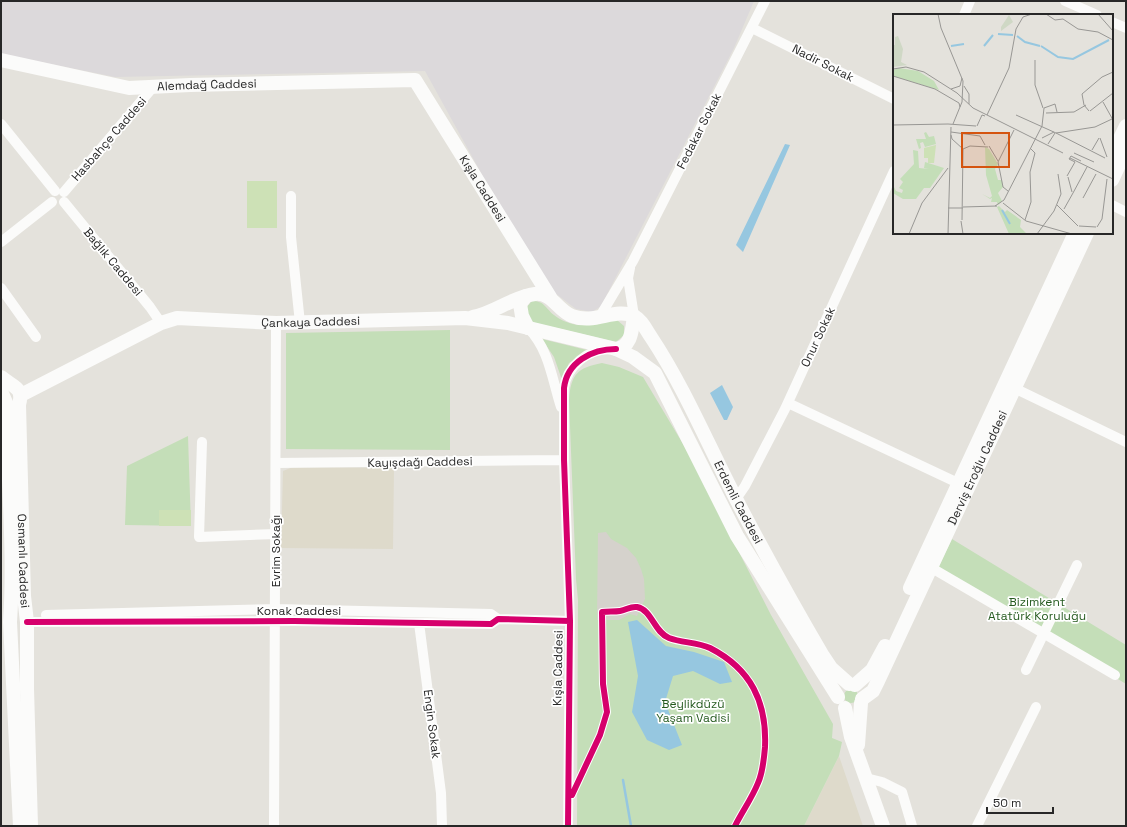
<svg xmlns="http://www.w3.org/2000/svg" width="1127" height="827" viewBox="0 0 1127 827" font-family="'Space Grotesk',sans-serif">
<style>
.industrial{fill:#dcd9db}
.education{fill:#dedacb}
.green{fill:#c4deb8}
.pitch{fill:#cde1b6}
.plaza{fill:#d5d2cc}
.water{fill:#96c7e0}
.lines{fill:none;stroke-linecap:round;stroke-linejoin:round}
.stream{stroke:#96c7e0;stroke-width:2.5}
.minor{stroke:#fbfbfa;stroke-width:10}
.secondary{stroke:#fbfbfa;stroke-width:14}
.cycleway-casing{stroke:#fff;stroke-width:8}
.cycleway{stroke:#d6006c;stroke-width:6}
.labels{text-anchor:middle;stroke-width:3.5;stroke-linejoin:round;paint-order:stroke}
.street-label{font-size:12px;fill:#272727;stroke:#fff}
.park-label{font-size:12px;fill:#265b20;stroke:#fff}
.inset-river{fill:none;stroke:#96c7e0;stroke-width:2}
.inset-road{fill:none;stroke:#989794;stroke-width:1}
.view{fill:#d5540f;fill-opacity:0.15;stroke:#d5540f;stroke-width:2}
.inset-edge{fill:none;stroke:#272727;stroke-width:2}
</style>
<rect width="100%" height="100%" fill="#e4e2dc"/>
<!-- industrial -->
<path class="industrial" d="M1 1H754L734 48 601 306 592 312 576 309 555 293 491 191 425 71 115 77 1 54Z"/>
<!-- education -->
<path class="education" d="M293 467 394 468 393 549 281 548 283 471Z
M839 756 863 826H804Z"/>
<!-- green -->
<path class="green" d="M532 301C545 301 545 308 554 315 561 321 569 323 577 325L617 320 624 326V335L616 342 531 322 525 309Z
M450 330V450L286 449V333Z
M542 339 591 351 569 363 562 380 554 357Z
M602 363 619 367 643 377 689 454 771 615 833 724 832 738 842 742 839 756 804 826H577L578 600 576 579 569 400C571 374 577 368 602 363Z
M188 436 191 526 125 525 127 466Z
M952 539 1126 645V684L938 568Z
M844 696a7 7 0 1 1 14 0a7 7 0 1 1-14 0Z"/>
<!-- pitch -->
<path class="pitch" d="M247 181H277V228H247Z
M159 510H191V526H159Z"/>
<!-- plaza -->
<path class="plaza" d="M606 532 611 539 627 548 636 558 641 569 644 579 645 599 637 616 630 614 619 620H597L598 533Z"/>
<!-- water -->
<path class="water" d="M785 144 790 145 743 252 736 245Z
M722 385 733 407 727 420H724L710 393Z
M637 620 666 646 694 652 724 662 732 682 720 684 693 671 673 676 665 702 682 745 669 750 647 740 632 712 638 676 628 622Z"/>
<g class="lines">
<!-- stream -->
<path class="stream" d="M623 780 631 826"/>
<!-- minor -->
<path class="minor" d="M1065 1 1097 15
M964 15 970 1
M1112 22 1126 28
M752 28 894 99
M1 124 55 191
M64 192 154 86
M291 196V237L300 323
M64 202 150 307 161 323
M1112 205 1126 212
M1 242 52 202
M630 268 628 278 634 316
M1 288 36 337
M599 318 633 261 765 1
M528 328C549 349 552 379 561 407
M1014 388 1126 442
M788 403 958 483
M202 442 199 537 276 534
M276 463 564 460
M736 499 745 486 785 409 894 171
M930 567 1115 675
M46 615 276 609 491 614 498 619
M27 622 294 621 491 624 498 619 570 621
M419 623 441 793 442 826
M1026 670 1077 565
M866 778 882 782 902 792 912 826
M274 826 276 323
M568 826 570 621 564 460V388C567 366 588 349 610 349
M977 826 1036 707"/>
<!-- secondary -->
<g class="secondary">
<path id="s1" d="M1 60 129 88 190 85 415 80 550 297"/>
<path d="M1112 155 1126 126"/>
<path d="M1112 180 1126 150"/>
<path d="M526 296 520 304 522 316 528 328"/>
<path id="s2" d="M473 317C495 313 512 297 535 294 552 292 557 310 572 316 595 325 615 307 634 316 642 320 646 330 651 337 688 393 713 457 745 516 770 563 796 610 823 656L831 668 849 684"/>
<path d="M616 349C632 347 632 329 634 316"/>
<path id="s3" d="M1 377C13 387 24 387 19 405L24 596 27 622V689L31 826"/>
<path d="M1 391 7 405C7 478 15 550 10 622L20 826"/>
<path id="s4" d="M21 395 161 323 177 318 276 323 465 318 508 323 616 349 633 357 655 373 737 536 838 697"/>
<path d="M910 588 1075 233"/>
<path d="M855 685 872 670 885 646"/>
<path id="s5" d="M862 699 873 691 878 681 1087 233"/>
<path d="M845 708 851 737 883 826"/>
<path d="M858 745 861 703"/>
</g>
<defs>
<path id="cycleway" d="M27 622 294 621 491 624 498 619 570 621
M572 795 600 735 607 712 603 684 602 612C608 611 614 612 620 611 627 610 630 606 637 607 652 610 654 632 669 638 682 643 697 642 710 648 751 669 767 702 765 747 764 759 763 772 758 783 752 798 742 812 735 826
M568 826 570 621 564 460V388C567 362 592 349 616 349"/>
</defs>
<!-- cycleway casing -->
<use href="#cycleway" class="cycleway-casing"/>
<!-- cycleway -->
<use href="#cycleway" class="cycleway"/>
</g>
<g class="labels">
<!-- street labels -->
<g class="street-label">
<text transform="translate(823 63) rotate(27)" y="4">Nadir Sokak</text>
<text dy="4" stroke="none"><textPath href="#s1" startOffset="209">Alemdağ Caddesi</textPath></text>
<text transform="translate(699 131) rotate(-63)" y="4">Fedakar Sokak</text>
<text transform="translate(109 139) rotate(-49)" y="4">Hasbahçe Caddesi</text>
<text dy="4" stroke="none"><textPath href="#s1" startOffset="545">Kışla Caddesi</textPath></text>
<text transform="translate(113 262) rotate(50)" y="4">Bağlık Caddesi</text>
<text dy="4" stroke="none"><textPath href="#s4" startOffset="308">Çankaya Caddesi</textPath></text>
<text transform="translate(818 337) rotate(-65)" y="4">Onur Sokak</text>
<text transform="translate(420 462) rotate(-1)" y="4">Kayışdağı Caddesi</text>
<text dy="4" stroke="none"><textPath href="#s5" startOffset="260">Derviş Eroğlu Caddesi</textPath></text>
<text dy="4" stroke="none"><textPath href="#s2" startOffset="388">Erdemli Caddesi</textPath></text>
<text transform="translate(276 551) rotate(-90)" y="4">Evrim Sokağı</text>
<text dy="4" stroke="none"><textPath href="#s3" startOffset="193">Osmanlı Caddesi</textPath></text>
<text x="299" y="615">Konak Caddesi</text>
<text transform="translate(558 668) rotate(-89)" y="4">Kışla Caddesi</text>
<text transform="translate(432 724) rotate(83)" y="4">Engin Sokak</text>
</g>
<!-- park labels -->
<g class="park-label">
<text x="1037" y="606">Bizimkent<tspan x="1037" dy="14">Atatürk Koruluğu</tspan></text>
<text x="693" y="708">Beylikdüzü<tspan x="693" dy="14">Yaşam Vadisi</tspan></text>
</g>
</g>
<!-- overview -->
<g transform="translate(893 14)">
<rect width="220" height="220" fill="#e4e2dc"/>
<path d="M6 54 25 57 41 67 46 76 0 62V56ZM33 118 36 123 41 122 43 130 32 133 30 128 27 129 28 134 26 135 23 125H33L31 119ZM92 133 96 135 105 150 102 155 105 166H109L110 173 105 179 109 187 105 191 104 188H98L99 184 97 185 94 183 89 180 97 184 99 182 93 161ZM20 136 25 137 26 154 36 155 31 154 32 148 51 154 37 174H31L23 185H10L0 179V171L3 177 9 179 10 176 6 174 10 168 7 165 21 150ZM106 192 112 198 114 196 128 206 127 213 134 220H116L104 193Z" fill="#c4deb8"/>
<path d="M116 1 120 8 108 17V13ZM5 22 10 35 8 48 14 51 0 53V31H2V23Z" fill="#cfd8c5"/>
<path d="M43 131 41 149H35V144H31V134Z" fill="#cde1b6"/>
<path class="inset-river" d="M105 20 120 21M124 22 132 28 147 32M58 32 71 30M91 32 100 21M148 32 165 43 180 45 216 26M109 196 117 210"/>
<path class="inset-road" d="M45 0 48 14 70 67 69 88 60 110M153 0 162 6 170 5 185 15 205 18 220 26M205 0 220 17M142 46V71L150 94M0 55 13 53 31 58 64 79 80 94 170 139M0 62 42 75 66 89 67 93M71 72 76 80V90M58 75 67 72 69 64M210 88 220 106M151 94 162 90 164 98M196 97 191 91 189 80 209 63 220 58M197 97 220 79M153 99 181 98 193 91M94 101 116 54 123 15 130 3 139 0M123 101 163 119 202 113 219 105M0 111 55 110 83 112M84 112 89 101 92 102M58 118 87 122 92 131M163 119 212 144M58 121 59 125 70 135 69 206M149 124 161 118M207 124 214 143M155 130 162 119M96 132 105 147M70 135 77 132 95 133M199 136 206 124M181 139 201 148M177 144 220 165M105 148 121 116M105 148 110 173 115 177M174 162 182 148 176 145 178 142 188 147M175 163 179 178M180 179 194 153M190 184 203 160M110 189 133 207 179 220M164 191 185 212M102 192 111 186 149 112 151 94M70 193 104 192M55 194H70M171 195 180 179M132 206 138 188 137 158 142 139 137 134M68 207 70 220M186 212 203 213M204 213 209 205 214 165M16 220 29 189 55 154M55 220 58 113M144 220 161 197 168 180 165 160"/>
<path class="view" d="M69 119H116V153H69Z"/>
<rect width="220" height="220" class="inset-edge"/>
</g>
<!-- border -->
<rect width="1127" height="827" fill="none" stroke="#272727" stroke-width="4"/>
<!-- scale -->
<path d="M987 807v6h66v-6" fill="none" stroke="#272727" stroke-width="2"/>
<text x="993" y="807" font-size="12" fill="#272727" stroke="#ffffff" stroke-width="3" paint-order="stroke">50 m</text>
</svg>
